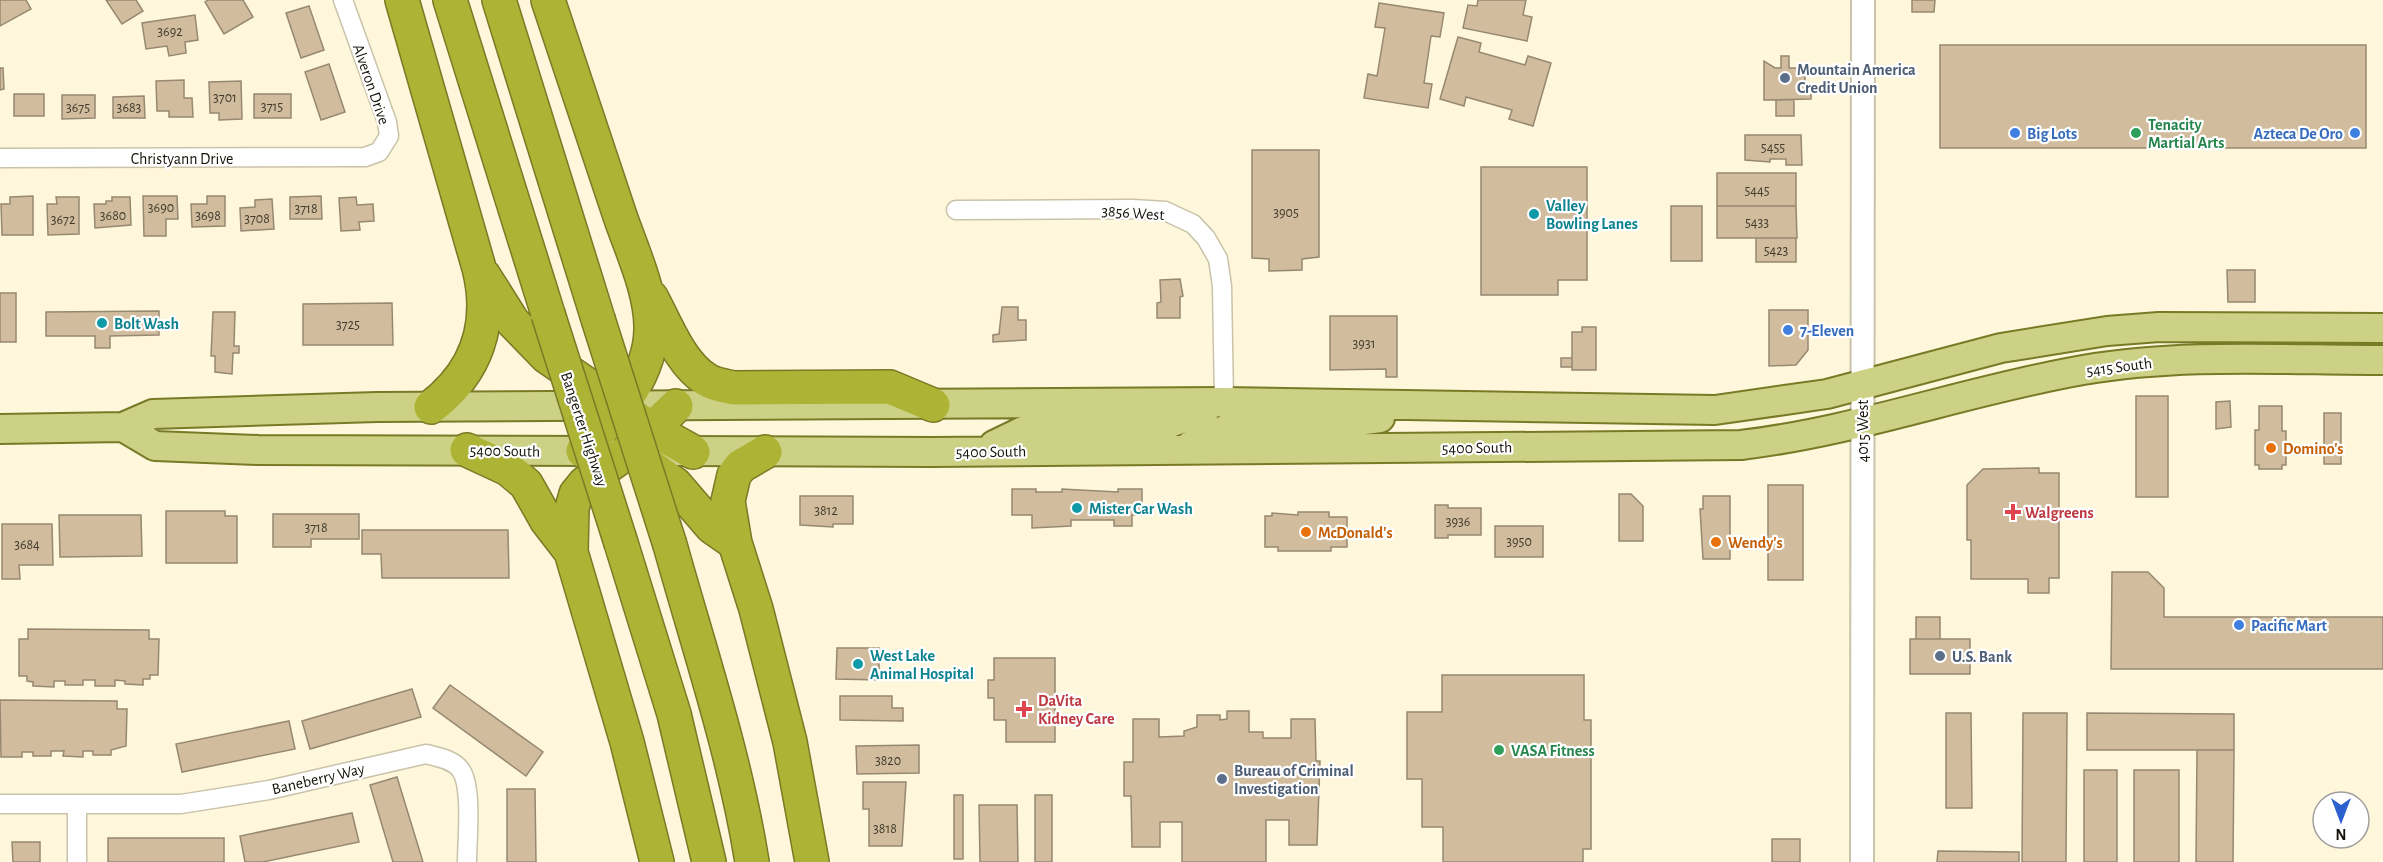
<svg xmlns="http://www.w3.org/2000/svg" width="2383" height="862" viewBox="0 0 2383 862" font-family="'Alegreya Sans',sans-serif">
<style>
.building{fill:#d1bc9d;stroke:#978872;stroke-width:1.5}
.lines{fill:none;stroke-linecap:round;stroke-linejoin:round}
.minor-casing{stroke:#c9c3a9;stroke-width:21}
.tertiary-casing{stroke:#c9c3a9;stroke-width:26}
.primary-casing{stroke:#777b26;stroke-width:32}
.motorway-casing{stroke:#777b26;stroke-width:36}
.minor{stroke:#fff;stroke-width:18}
.tertiary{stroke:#fff;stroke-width:22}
.primary{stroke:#cdd186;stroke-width:28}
.motorway{stroke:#acb335;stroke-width:33}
.motorway-bridge-casing{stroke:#777b26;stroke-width:36;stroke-linecap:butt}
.motorway-bridge{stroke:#acb335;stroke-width:33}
.service-dot{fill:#5c6f8a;stroke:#fff;stroke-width:2}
.shop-dot{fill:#3f7fe0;stroke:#fff;stroke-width:2}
.leisure-dot{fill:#2e9e5b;stroke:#fff;stroke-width:2}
.culture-dot{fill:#0f9aa8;stroke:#fff;stroke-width:2}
.food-dot{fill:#e8710a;stroke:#fff;stroke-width:2}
.health-dot{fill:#e0444e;stroke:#fff;stroke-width:2}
.labels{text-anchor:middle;stroke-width:4.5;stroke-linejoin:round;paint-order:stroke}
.number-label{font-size:14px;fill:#433c2e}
.service-label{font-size:16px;font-weight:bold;fill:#4e5e75;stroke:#fff;text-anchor:start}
.street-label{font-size:16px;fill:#141209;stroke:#fff}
.leisure-label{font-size:16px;font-weight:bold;fill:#27864d;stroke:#fff;text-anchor:start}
.shop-label{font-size:16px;font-weight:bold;fill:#366cbe;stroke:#fff;text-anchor:start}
.culture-label{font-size:16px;font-weight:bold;fill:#0d838f;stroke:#fff;text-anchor:start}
.food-label{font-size:16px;font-weight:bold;fill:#c56008;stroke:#fff;text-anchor:start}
.health-label{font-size:16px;font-weight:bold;fill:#be3a42;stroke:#fff;text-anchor:start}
</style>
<rect width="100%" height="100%" fill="#fef7dc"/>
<!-- building -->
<path class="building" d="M0 0H26L31 9 0 26Z
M106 0H136L143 11 122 24Z
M208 0H243L253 17 224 34 205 2Z
M1478 0H1526L1523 15 1532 17 1527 41 1463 28 1468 5 1477 6Z
M1912 0H1935L1934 12H1912Z
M1379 3 1444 13 1440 37 1431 36 1424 83 1432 84 1428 108 1364 98 1368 74 1377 76 1385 28 1375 27Z
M309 6 324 50 301 58 286 13Z
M195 15 198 40 185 42 186 53 169 56 167 46 146 49 142 23Z
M1458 37 1481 43 1479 52 1525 65 1528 56 1551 63 1533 126 1509 119 1512 110 1466 97 1464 106 1440 99Z
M1940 45H2366V148H1940Z
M1781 56H1789V68H1805V88L1811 94V99L1764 100V61L1775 68H1781Z
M329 64 345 112 321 120 305 72Z
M0 68H3L4 89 0 90Z
M184 80V98H192L193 117H169V111H157L156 81Z
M241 81 242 119 219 120V113H210L209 82Z
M14 94H44V116H14Z
M254 94H291V118H254Z
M62 95H95V118L62 119Z
M144 96 145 118H113V97Z
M1776 100H1794V116H1776Z
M1745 135H1801L1802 165H1786V159H1770V162L1745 160Z
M1252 150H1319V257L1302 259V270L1269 271V259L1252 258Z
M1481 167H1587V280H1558V295H1481Z
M1717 173H1796V206H1717Z
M33 196V235H2L1 204H10V197Z
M143 196H177L178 219H166V236H144Z
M207 196H225V226L192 227 191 204H207Z
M321 196 322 219H290V197Z
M56 197H79V234L48 235 47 204H57Z
M112 197H130L131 225 95 228 94 204H106V201H112Z
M356 197 357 205 373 204 374 221 359 222 360 230 341 231 339 198Z
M272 199 274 229 241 231 240 208 255 207V200Z
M1671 206H1702V261H1671Z
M1717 206H1796L1797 238H1717Z
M1756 238H1796V262H1756Z
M2227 270H2255V302H2228Z
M1180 279 1183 296 1180 297V318H1157V303L1161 302 1160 280Z
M0 293H16V342H0Z
M392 303 393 345H303V304Z
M1002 307H1018V320H1026V340L993 342V335L999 334Z
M1769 310H1808V350L1796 365 1769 366Z
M159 311V335L110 336V348H95V336H46V312Z
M213 312H235L234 346H239V353H233L232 374 215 372V356H211Z
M1330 316H1397V377H1386V369L1330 370Z
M1582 327H1596V370H1572V332H1582Z
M1561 358H1572V367H1561Z
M2136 396H2168V497H2136Z
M2230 401 2231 427 2216 429V402Z
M2259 406H2282V431H2286V465H2282V469H2259V465H2255V430H2259Z
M2324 413H2341V464H2324Z
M2039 468V473H2059V578H2049V593H2028V579H1971V540H1967V485L1983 469Z
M1768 485H1803V580H1768Z
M1012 489H1036V492H1062V489L1118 492V489H1142V515H1132V526H1114V520H1071V526L1032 528V515H1012Z
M1619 494H1631L1643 506V541H1619Z
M800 496H853V524H833V527L800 525Z
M1703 496H1730V559H1703L1700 509H1703Z
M1435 505H1448V508H1481V535H1448V538H1435Z
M166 511H225V516H237V563H166Z
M1298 512H1329V517H1347V547H1331V551H1278V547H1265V516H1272V513L1298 515Z
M273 514H359V539H311V547H273Z
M59 515H141L142 556 60 557Z
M2 524H52L53 565H19L20 579H2Z
M1495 526H1543V557H1495Z
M362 530H508L509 578H382L381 554H362Z
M2112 572H2148L2164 588V617H2383V669H2111Z
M1916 617H1940V639H1916Z
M28 629 149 630V639H159L158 675H150V679H143V685L125 684V681L115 680V686H95V680H83V685H65V681H54V687L33 686V682L27 681V676H19V639H28Z
M1910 639H1970V674H1910Z
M837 648H879V680L836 679Z
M994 658H1055V742H1006V720H994V698H988V680H994Z
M1442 675H1584V720H1591V849H1583V862H1443V827H1422V779H1407V712H1442Z
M450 685 543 752 526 776 433 708Z
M412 689 421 717 310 749 302 721Z
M840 696H892V708H903V721L840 720Z
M0 700 117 701V709H127L126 746 111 750V755H93V751H83V757L63 756 64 751H51V756H33V752H22V757H1Z
M1227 711H1249V732H1263V738H1291V719H1315L1316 761H1320L1317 845H1289V820H1266V862H1182V822H1160V847H1132L1131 796H1124V762H1133V719H1159V737L1184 736V731L1197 727V715H1220V720L1227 719Z
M1946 713H1971L1972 808H1946Z
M2023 713H2067L2066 862H2022Z
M2087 713 2234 714V750H2087Z
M289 721 295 749 182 772 176 744Z
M919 745V773L857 774 856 746Z
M2197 750H2234L2233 862H2196Z
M2084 770H2117V862H2084Z
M2134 770H2179V862H2134Z
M397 777 423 862H393L370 785Z
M863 782H906L902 846H869V809H863Z
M507 789H535L536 862H507Z
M954 795H963V859H954Z
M1035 795H1052V862H1035Z
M979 805H1017L1018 862H980Z
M352 813 359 842 263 862H245L240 836Z
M108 838H224V862H108Z
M1772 839H1800V862H1772Z
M12 842H40V862H13Z
M1938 851 2019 852V862H1937Z"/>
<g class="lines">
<defs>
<path id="minor" d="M0 158 365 157 379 152 389 136 387 122 343 0
M956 210 1133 209 1165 211 1193 224 1206 238 1218 259 1222 286 1224 402
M0 804H181L269 790 426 754C437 757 452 759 460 769 473 785 467 840 467 862
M77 804V862"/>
<path id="tertiary" d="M1862 862 1863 0"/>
<path id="primary" d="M123 427 155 446 258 450 605 451
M0 429 123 427 153 414 377 407 1224 402 1715 410 1827 394 2001 348 2107 331 2159 327 2383 328
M994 445 1023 431 1080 423H1170L1205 410
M1191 445 1229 428H1300L1380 418
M672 451 933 452 1741 445C1858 431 1968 390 2083 370 2182 353 2284 360 2383 360"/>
<path id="motorway" d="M402 0 479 268C493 324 477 372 431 407
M450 0 548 314
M499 0 598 319
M548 0C572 72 596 144 620 216 632 251 652 293 651 330 650 379 613 416 583 451
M484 276 513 322 547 357 652 429 693 452
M651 297C666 324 680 364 707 380 715 385 725 386 734 388L890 387 933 405
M467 450 508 469 526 484 547 521 571 552
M628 450 675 484 712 527 735 543
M765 452 741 466 734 475 728 501 735 543 756 609 790 742 812 862
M621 543 674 714 709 862
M670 545C699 649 735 755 752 862
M657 862 627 742 571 552 572 508 576 494 585 483 629 451 676 406"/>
</defs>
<!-- minor casing -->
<use href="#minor" class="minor-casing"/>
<!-- tertiary casing -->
<use href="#tertiary" class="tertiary-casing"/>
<!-- primary casing -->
<use href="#primary" class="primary-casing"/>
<!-- motorway casing -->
<use href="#motorway" class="motorway-casing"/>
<!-- minor -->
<use href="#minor" class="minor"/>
<!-- tertiary -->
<use href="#tertiary" class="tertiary"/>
<!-- primary -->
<use href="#primary" class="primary"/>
<!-- motorway -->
<use href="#motorway" class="motorway"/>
<defs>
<path id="motorway-bridge" d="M548 314 621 543
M598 319 670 545"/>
</defs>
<!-- motorway-bridge casing -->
<use href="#motorway-bridge" class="motorway-bridge-casing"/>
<!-- motorway-bridge -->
<use href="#motorway-bridge" class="motorway-bridge"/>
</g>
<!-- markers -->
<g class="service-dot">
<circle cx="1785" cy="78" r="6"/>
<circle cx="1940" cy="656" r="6"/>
<circle cx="1222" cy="779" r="6"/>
</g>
<g class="shop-dot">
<circle cx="2015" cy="133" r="6"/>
<circle cx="2355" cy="133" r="6"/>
<circle cx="1788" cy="330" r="6"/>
<circle cx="2239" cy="625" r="6"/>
</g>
<g class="leisure-dot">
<circle cx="2136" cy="133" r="6"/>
<circle cx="1499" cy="750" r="6"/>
</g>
<g class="culture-dot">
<circle cx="1534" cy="214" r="6"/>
<circle cx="102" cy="323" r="6"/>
<circle cx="1077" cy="508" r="6"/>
<circle cx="858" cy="664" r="6"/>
</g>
<g class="food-dot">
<circle cx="2271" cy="448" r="6"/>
<circle cx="1306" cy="532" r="6"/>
<circle cx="1716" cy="542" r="6"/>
</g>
<g class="health-dot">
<path d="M2010 503h6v6h6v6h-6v6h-6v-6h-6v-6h6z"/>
<path d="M1021 700h6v6h6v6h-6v6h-6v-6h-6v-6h6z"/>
</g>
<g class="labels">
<!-- number labels -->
<g class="number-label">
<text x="170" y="36">3692</text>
<text x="225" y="102">3701</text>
<text x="272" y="111">3715</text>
<text x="78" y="112">3675</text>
<text x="129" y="112">3683</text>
<text x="1773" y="152">5455</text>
<text x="1757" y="195">5445</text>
<text x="161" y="212">3690</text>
<text x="306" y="213">3718</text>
<text x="1286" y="217">3905</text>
<text x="113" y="220">3680</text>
<text x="208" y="220">3698</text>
<text x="257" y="223">3708</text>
<text x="63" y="224">3672</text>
<text x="1757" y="227">5433</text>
<text x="1776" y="255">5423</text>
<text x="348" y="329">3725</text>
<text x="1364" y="348">3931</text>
<text x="826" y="515">3812</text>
<text x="1458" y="526">3936</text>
<text x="316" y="532">3718</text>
<text x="1519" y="546">3950</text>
<text x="27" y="549">3684</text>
<text x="888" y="765">3820</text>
<text x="885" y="833">3818</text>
</g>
<!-- service labels -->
<g class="service-label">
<text x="1797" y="75">Mountain America<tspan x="1797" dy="18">Credit Union</tspan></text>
<text x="1952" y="662">U.S. Bank</text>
<text x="1234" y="776">Bureau of Criminal<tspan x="1234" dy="18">Investigation</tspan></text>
</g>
<!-- street labels -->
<g class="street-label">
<text transform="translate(372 84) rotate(71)" y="6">Alveron Drive</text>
<text x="182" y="164">Christyann Drive</text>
<text transform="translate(1133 212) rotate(4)" y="6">3856 West</text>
<text transform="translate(2119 366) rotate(-7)" y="6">5415 South</text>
<text transform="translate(585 429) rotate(72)" y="6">Bangerter Highway</text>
<text transform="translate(1862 431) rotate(-90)" y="6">4015 West</text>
<text transform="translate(1477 447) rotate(-1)" y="6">5400 South</text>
<text transform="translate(505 450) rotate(1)" y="6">5400 South</text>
<text transform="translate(991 451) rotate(-1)" y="6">5400 South</text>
<text transform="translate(318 778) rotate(-13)" y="6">Baneberry Way</text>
</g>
<!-- leisure labels -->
<g class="leisure-label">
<text x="2148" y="130">Tenacity<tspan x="2148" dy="18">Martial Arts</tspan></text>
<text x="1511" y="756">VASA Fitness</text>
</g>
<!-- shop labels -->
<g class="shop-label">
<text x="2027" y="139">Big Lots</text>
<text x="2343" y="139" text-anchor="end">Azteca De Oro</text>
<text x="1800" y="336">7-Eleven</text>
<text x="2251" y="631">Pacific Mart</text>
</g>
<!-- culture labels -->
<g class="culture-label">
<text x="1546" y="211">Valley<tspan x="1546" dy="18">Bowling Lanes</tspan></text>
<text x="114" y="329">Bolt Wash</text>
<text x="1089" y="514">Mister Car Wash</text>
<text x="870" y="661">West Lake<tspan x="870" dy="18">Animal Hospital</tspan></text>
</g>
<!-- food labels -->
<g class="food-label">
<text x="2283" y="454">Domino's</text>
<text x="1318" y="538">McDonald's</text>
<text x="1728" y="548">Wendy's</text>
</g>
<!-- health labels -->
<g class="health-label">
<text x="2025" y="518">Walgreens</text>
<text x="1038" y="706">DaVita<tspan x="1038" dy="18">Kidney Care</tspan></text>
</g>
</g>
<!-- north arrow -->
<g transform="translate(2341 820) rotate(180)"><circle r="28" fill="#ffffff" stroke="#a1a09d" stroke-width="1.5"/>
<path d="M0-4.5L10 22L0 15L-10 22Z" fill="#2d61cf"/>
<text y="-9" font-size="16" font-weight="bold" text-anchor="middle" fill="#141209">N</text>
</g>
</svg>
